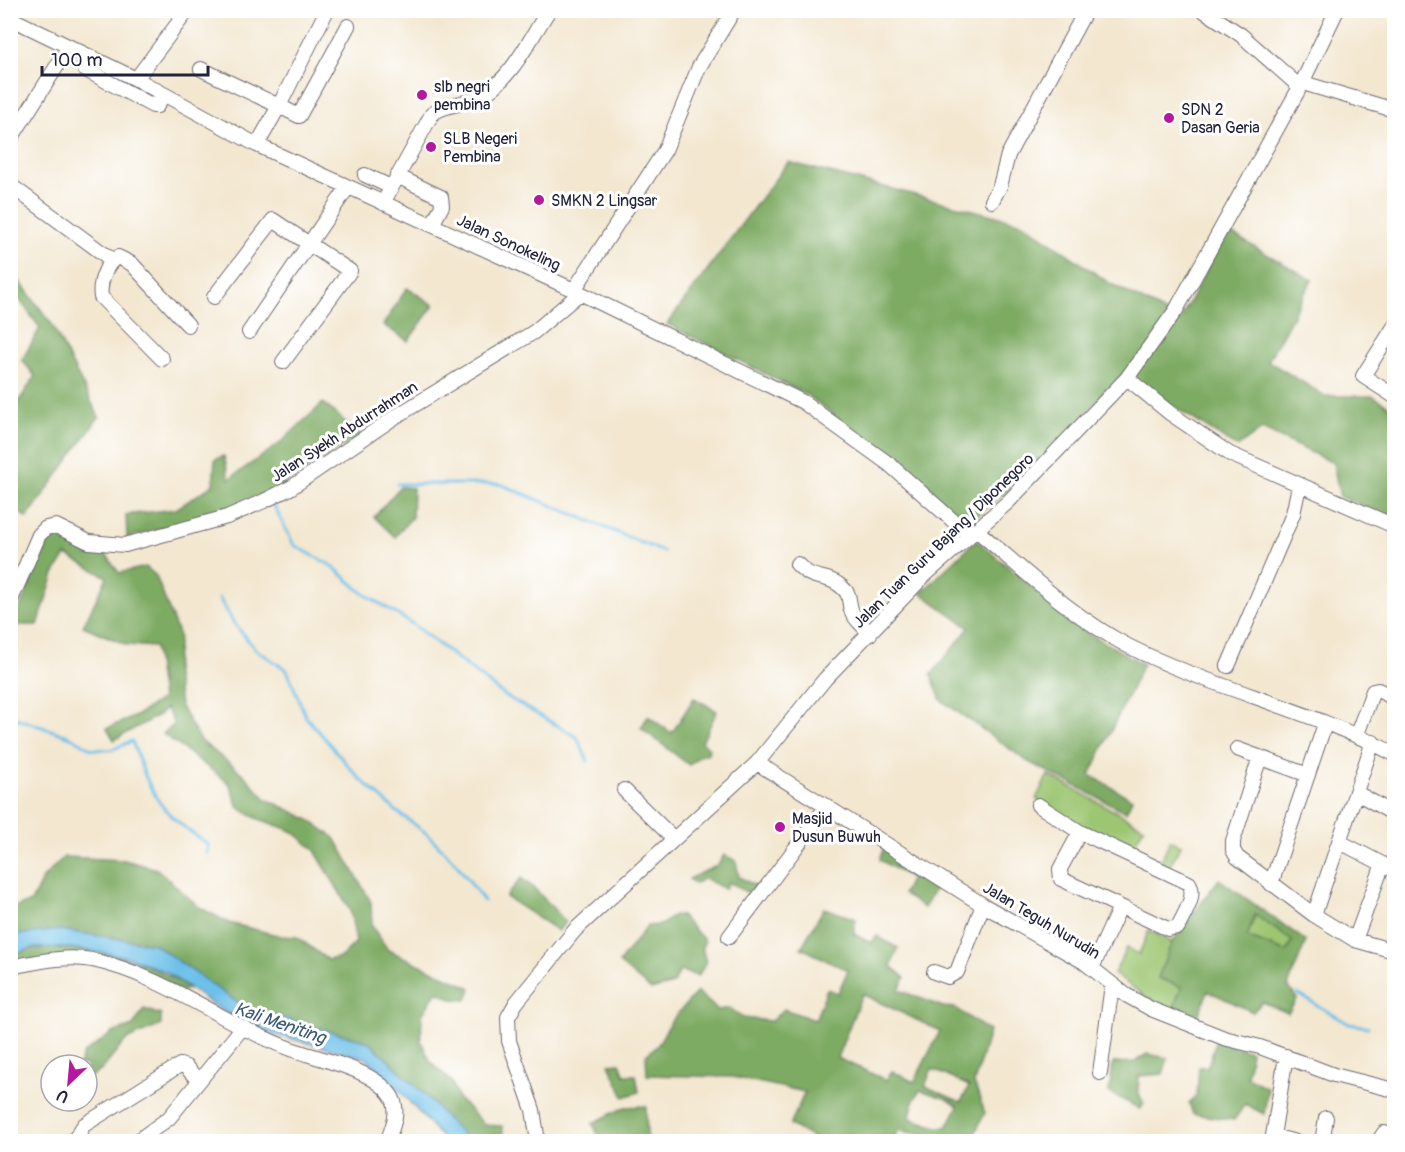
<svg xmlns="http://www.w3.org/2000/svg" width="1405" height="1152" viewBox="0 0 1405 1152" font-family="Pangolin,sans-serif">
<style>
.green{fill:#9dc672;stroke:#607456;stroke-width:1.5}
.forest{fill:#7eab64;stroke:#506650;stroke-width:1.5;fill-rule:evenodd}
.water{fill:#6dc0e9;stroke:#487192;stroke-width:1.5}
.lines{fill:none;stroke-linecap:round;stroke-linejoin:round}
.stream{stroke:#6dc0e9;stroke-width:3}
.minor-casing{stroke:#6b676f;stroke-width:16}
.minor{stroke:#fff;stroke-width:14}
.poi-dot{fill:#b5179e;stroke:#fff;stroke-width:2}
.labels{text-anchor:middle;stroke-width:6;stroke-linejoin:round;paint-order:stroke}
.poi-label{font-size:16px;fill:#22223b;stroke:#fff;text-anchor:start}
.street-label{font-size:16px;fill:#22223b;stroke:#fff}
.water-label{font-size:18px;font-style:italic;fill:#3c5978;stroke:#fff}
</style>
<rect width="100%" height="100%" fill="#fff"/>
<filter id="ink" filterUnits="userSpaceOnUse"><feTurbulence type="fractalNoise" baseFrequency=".0167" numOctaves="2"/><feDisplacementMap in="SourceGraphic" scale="12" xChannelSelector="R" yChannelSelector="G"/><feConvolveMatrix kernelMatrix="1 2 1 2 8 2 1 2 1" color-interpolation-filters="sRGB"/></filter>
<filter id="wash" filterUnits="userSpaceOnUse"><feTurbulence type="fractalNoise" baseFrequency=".008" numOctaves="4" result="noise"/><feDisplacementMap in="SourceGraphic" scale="24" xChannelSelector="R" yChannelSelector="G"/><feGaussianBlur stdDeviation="1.35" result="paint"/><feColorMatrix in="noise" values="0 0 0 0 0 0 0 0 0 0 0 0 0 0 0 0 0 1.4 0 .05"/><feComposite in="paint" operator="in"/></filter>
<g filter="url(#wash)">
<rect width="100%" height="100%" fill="#f3e7d0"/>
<!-- green -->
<path class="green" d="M1048 775 1144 827 1131 850 1084 828 1036 799Z
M1170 840 1181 845 1168 869 1159 865Z
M1255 914 1292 941 1287 952 1247 937Z
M1149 930 1172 942 1158 978 1182 987 1173 1010 1152 1001 1114 974 1126 948 1139 954Z"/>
<!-- forest -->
<path class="forest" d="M788 162 1023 223 1111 284 1180 320 1227 231 1312 280 1268 361 1325 396H1373L1394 409V517L1340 497 1333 463 1262 429 1237 447 1123 374 1036 466 969 523 889 457 807 395 667 324Z
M11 270 51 323 99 417 27 518 11 507V414L35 376 22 360 40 328 11 288Z
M407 288 434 305 408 341 383 325Z
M323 403 361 435 264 496 237 508 127 538 126 515 176 509 213 485 215 459 224 456 229 479 279 444Z
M400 487 413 488 412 517 395 537 374 517Z
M60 532 104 551 119 573 146 567 156 576 179 636 175 669 180 705 200 740 243 774 266 799 308 819 335 838 371 902 372 926 388 950 471 988 467 1000 452 999 437 991 422 1015 421 1041 431 1062 452 1082 458 1098 485 1125 502 1126 504 1141H468L422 1092 369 1042 244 1007 154 944 59 930 11 936 10 908 31 902 43 878 64 857 124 860 157 869 199 907 229 923 281 936 297 937 328 960 341 957 356 942 350 910 314 849 292 831 256 818 238 807 229 783 163 734 174 724 166 708 159 715 114 740 107 728 136 716 162 699 155 647 127 645 83 626 107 577 66 555 54 574 38 625H12L50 539Z
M976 540 1085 631 1143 664 1090 775 1132 799 1126 812 1027 761 941 700 931 675 969 628 921 593Z
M694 698 717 711 702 742 709 748 708 754 701 755 689 765 641 728 648 716 672 733Z
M884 847 938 883 924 908 903 894 911 878 880 860Z
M724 855 736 861 739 877 756 886 753 893 746 892 729 882 725 889 704 878 695 884 689 879 718 865Z
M521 878 535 889 566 922 558 931 506 897Z
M1219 879 1306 941 1288 986 1297 999 1288 1013 1262 1002 1253 1012 1208 991 1197 1019 1173 1010 1181 987 1158 978 1172 942ZM1255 915 1292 941 1287 952 1247 937Z
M824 908 856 919 854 934 871 943 877 936 898 948 891 966 905 978 899 990 943 1007 955 1008 989 1031 974 1083 985 1113 971 1141H950L898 1130 893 1141H818L790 1125 805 1092 733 1077 647 1075 646 1055 657 1046 672 1020 697 992 718 1010 730 1008 743 1018 771 1021 784 1009 815 1020 827 989 838 993 848 970 801 948ZM862 994 940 1031 914 1082 892 1071 886 1080 837 1058ZM932 1069 969 1086 961 1102 925 1086ZM920 1090 950 1100 958 1106 947 1127H937L910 1118 913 1102Z
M674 915 681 916 705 941 702 947 706 963 698 976 680 971 673 984 651 990 619 963 647 926 661 925Z
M34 948C93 948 140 955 190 989L182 991 119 962 11 963V955Z
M144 1009 161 1015V1025L126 1040 102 1070 87 1079V1065H79L84 1053 96 1045 112 1033 133 1026Z
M1216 1041 1251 1051 1247 1077 1268 1088 1264 1114 1245 1104 1234 1120 1193 1114 1189 1103 1197 1095 1199 1067 1208 1066Z
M1147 1054 1168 1058 1163 1074 1139 1076 1138 1092 1144 1104 1140 1109 1109 1092 1113 1063 1134 1062Z
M620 1063 625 1075H636L639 1092 624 1097 609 1064Z
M646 1106 647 1139 600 1141 593 1123 625 1107Z"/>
<!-- water -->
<path class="water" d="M59 930 154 944 244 1007 369 1042 422 1092 468 1141H445L388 1078 366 1058 261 1031 218 1008 166 972 129 957 71 948H34L11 955 10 936Z"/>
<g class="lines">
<!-- stream -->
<path class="stream" d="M397 484H500L664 552
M273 504 294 545 332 566 363 593 414 625 504 695 577 737 588 761
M219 598 233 622 256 650 287 670 306 717 359 778 395 810 426 833 455 862 484 901
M10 716 71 737 92 749 111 750 132 741C152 796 157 811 208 844L207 854
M1298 994 1349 1024 1368 1027"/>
</g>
</g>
<g filter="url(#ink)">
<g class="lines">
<defs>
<path id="minor" d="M1203 10 1241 35 1300 87
M10 18 136 79 257 145 574 290 803 402 889 464 968 534
M88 56 84 69 153 106H157L163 95
M201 69 279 106 327 10
M136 79 188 10
M1303 83 1394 110
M10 140 69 47
M257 145 279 106 299 116 348 26
M365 175 391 187
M397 176 441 197 442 206 432 225
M10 185 112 260
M992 201 1000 186 1008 155 1086 10
M383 203 432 114C446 103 465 105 480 97 512 79 529 40 549 10
M574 290 665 150 699 67 734 10
M214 297 273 220 350 271 283 362
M1394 327 1363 376 1394 396
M249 332 348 187
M162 359 101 297C99 284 105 263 118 257L132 264 188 325
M1127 378 1171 414 1230 454 1394 526
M975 529C1024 570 1071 616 1128 646 1213 689 1310 709 1394 754
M797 564C816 583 822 573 838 584 854 596 846 598 852 612 855 620 865 627 870 634
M10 602 39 535 46 528 56 526 89 542 125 545 227 517 264 501 292 487 395 417 534 332 580 293
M1228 666 1293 514 1299 486
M1357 734 1373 691 1378 690 1394 698
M1237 749 1308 775
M1260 757 1233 841V850L1237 857 1314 915 1355 940 1394 951
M757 763 983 905 1084 962 1126 995 1151 1009 1224 1038 1260 1047 1334 1075 1394 1090
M624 790 674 839
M1357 793 1394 814
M1038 805 1080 832 1189 883C1197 896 1184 914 1178 927L1168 929 1061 879 1060 869 1080 832
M1340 842 1394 870
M1271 884 1325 724
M1314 915 1373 742
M729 937 827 806
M1355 940 1383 864
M10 967C37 962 65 955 92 960 164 975 223 1024 291 1049 319 1059 372 1069 390 1094 401 1109 393 1126 387 1142
M1092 968 1120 907
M934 972 948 977 957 972 983 905
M1100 1073 1112 985
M1273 1136 1296 1142
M73 1142 84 1125 180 1065 186 1067 198 1080
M136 1142 169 1118 243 1027
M538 1142 533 1110 509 1041 508 1017 516 1003 575 930 757 763 825 679 924 576 1008 502 1127 378 1176 310 1300 87 1337 10
M1272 1142 1286 1056
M1322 1142 1326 1118
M1378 1142 1384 1133 1394 1136"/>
</defs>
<!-- minor casing -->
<use href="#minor" class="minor-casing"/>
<!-- minor -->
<use href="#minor" class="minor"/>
</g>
</g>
<!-- markers -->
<g class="poi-dot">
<circle cx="422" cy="95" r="6"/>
<circle cx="1169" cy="118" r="6"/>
<circle cx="431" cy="147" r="6"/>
<circle cx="539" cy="200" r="6"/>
<circle cx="780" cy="827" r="6"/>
</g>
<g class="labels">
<!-- poi labels -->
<g class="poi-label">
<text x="434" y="92">slb negri<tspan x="434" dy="18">pembina</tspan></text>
<text x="1181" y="115">SDN 2<tspan x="1181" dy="18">Dasan Geria</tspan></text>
<text x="443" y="144">SLB Negeri<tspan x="443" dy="18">Pembina</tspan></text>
<text x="551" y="206">SMKN 2 Lingsar</text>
<text x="792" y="824">Masjid<tspan x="792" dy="18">Dusun Buwuh</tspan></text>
</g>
<!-- street labels -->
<g class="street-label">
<text transform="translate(509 242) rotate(25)" y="6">Jalan Sonokeling</text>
<text transform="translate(344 431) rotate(-33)" y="6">Jalan Syekh Abdurrahman</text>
<text transform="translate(943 540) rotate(-44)" y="6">Jalan Tuan Guru Bajang / Diponegoro</text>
<text transform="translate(1042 920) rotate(31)" y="6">Jalan Teguh Nurudin</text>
</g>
<!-- water labels -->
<g class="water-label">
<text transform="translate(280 1023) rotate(19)" y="6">Kali Meniting</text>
</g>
</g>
<!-- margin -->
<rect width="1405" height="1152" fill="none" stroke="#fff" stroke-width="36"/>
<!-- north arrow -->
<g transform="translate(69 1083) rotate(206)"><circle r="28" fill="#ffffff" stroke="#a7a7b1" stroke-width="1.5"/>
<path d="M0-4.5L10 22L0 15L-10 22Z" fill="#b5179e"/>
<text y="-9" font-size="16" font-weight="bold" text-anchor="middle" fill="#22223b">U</text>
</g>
<!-- scale -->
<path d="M42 66v9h166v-9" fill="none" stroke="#22223b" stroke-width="3"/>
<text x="51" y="66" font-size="18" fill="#22223b" stroke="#ffffff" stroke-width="4.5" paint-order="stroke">100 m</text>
</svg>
